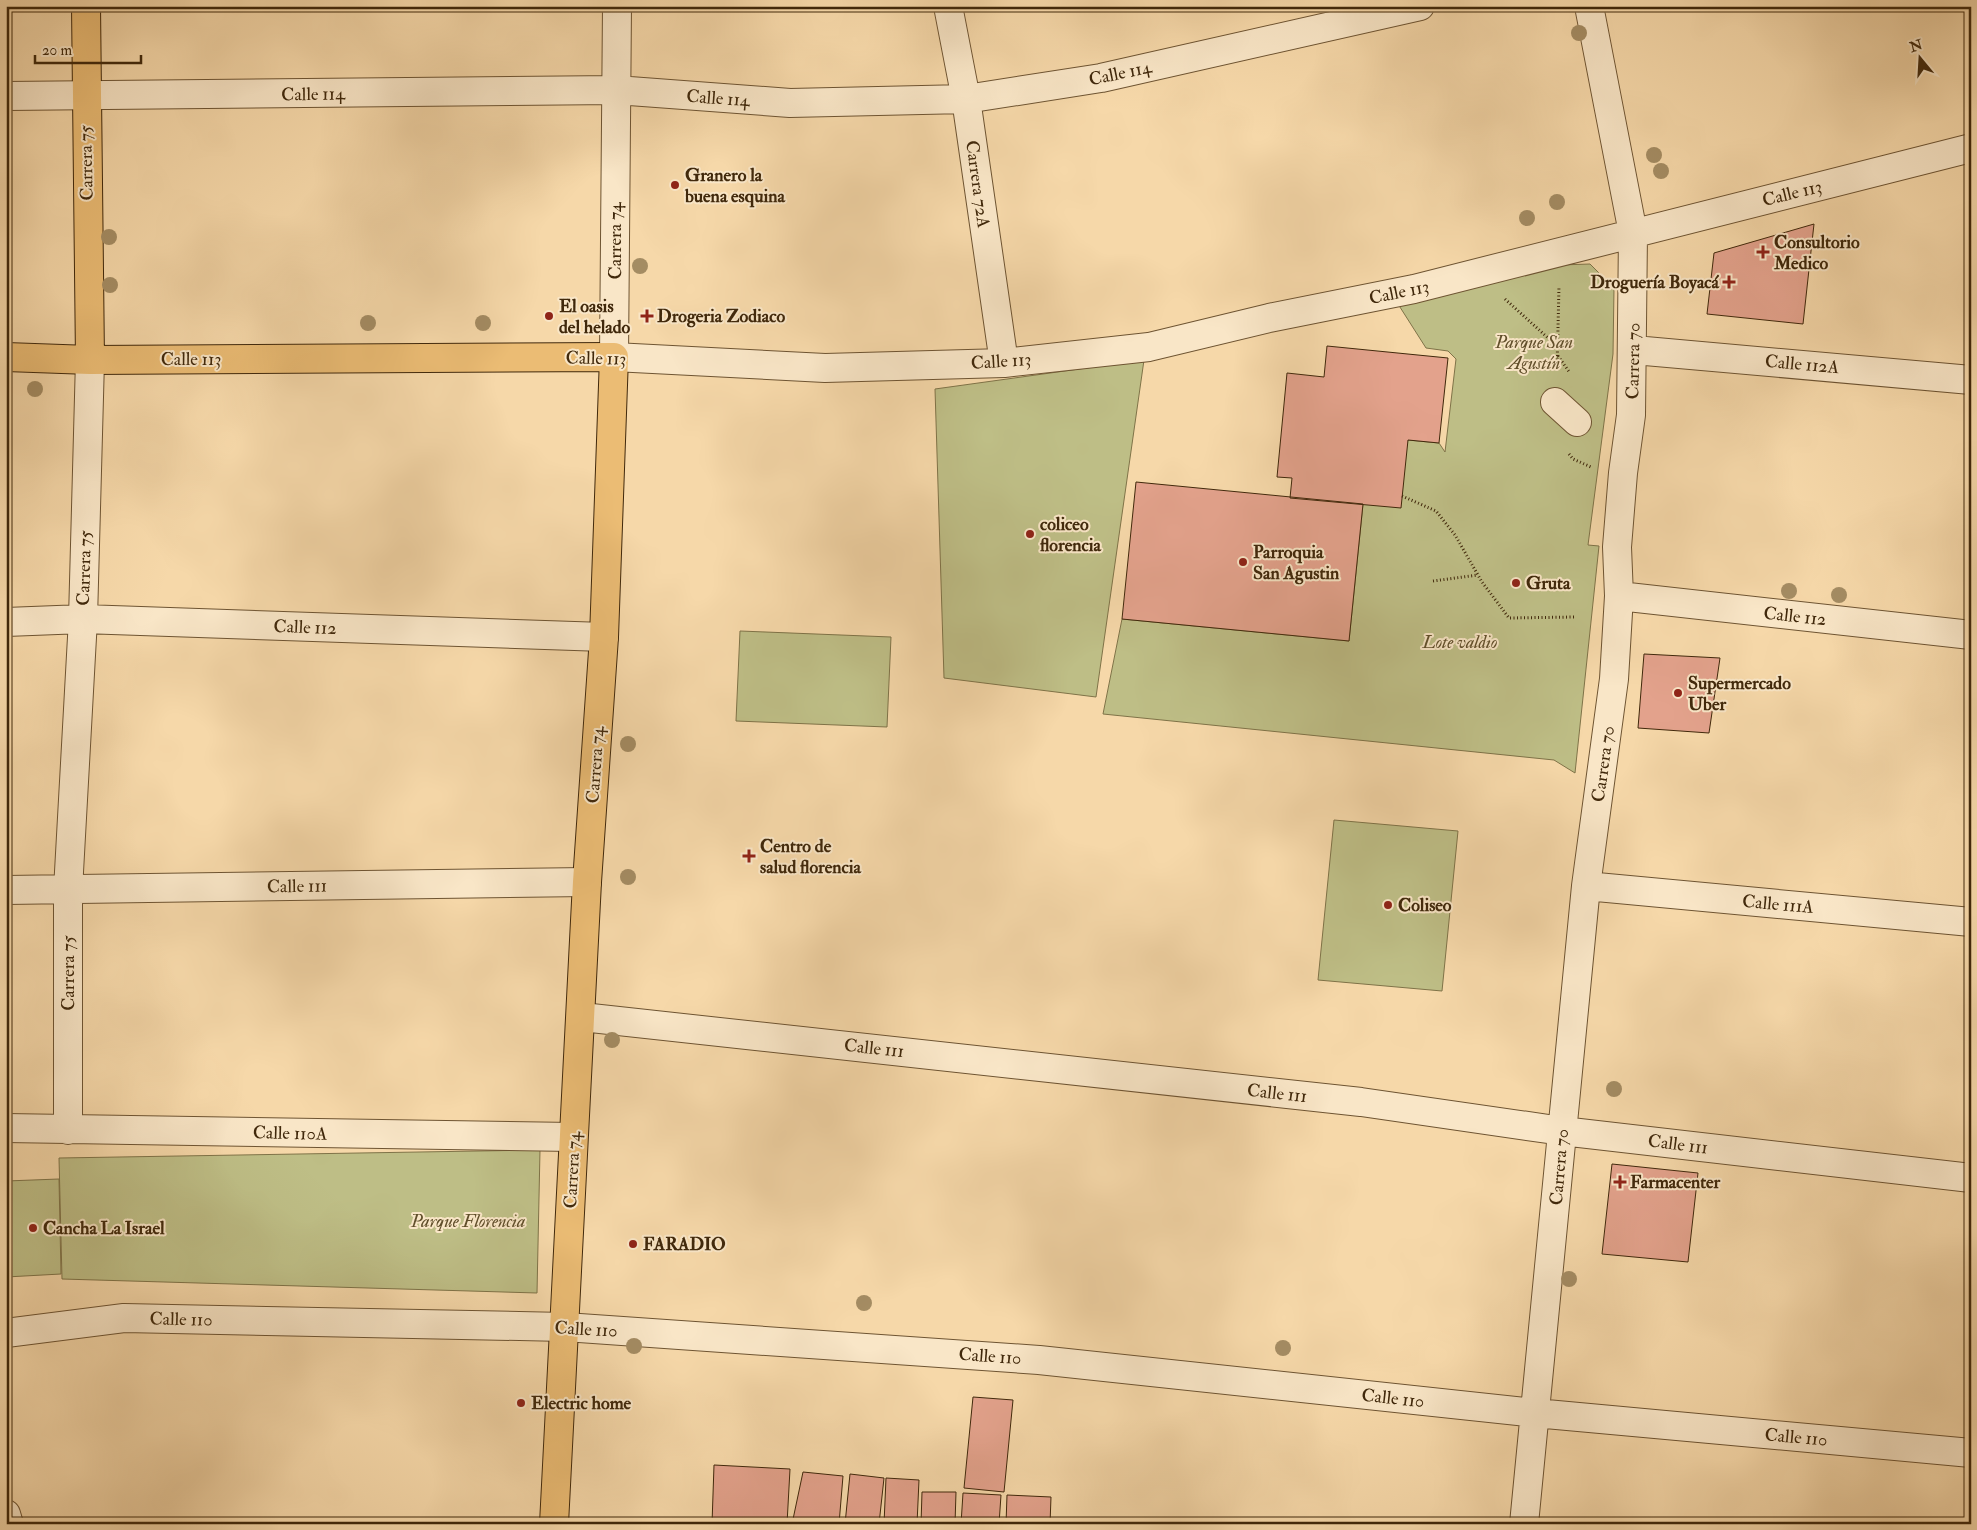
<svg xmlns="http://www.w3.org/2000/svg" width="1977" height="1530" viewBox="0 0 1977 1530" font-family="'IM FELL Double Pica',serif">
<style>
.green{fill:#bebe86;stroke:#7f7348}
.building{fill:#e3a28c;stroke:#40280b}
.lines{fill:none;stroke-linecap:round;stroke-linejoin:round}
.minor-casing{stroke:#6e5432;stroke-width:30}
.major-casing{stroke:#40280b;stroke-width:30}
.path{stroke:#40280b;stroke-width:3;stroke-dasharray:1 2.5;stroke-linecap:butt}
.minor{stroke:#f9e6c7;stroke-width:28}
.major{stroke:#ebbc74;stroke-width:28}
.tree{fill:#a48c63}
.poi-dot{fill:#8f2418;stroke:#f9e6c7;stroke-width:2}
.labels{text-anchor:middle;stroke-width:4;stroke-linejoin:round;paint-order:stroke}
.street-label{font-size:18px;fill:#40280b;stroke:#f9e6c7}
.poi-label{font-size:18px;font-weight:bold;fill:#40280b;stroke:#f9e6c7;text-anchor:start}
.park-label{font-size:18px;font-style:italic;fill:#604e2a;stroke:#f9e6c7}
</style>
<rect width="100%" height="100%" fill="#f6d8a9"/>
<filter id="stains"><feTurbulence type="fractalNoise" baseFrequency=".004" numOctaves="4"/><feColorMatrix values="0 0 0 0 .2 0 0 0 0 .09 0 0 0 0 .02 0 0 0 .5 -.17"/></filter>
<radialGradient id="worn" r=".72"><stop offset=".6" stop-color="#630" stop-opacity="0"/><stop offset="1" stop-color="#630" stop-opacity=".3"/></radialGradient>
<!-- green -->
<path class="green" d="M1590 264 1614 288 1613 354 1588 545 1599 546 1575 773 1554 760 1103 714 1122 619 1349 641 1363 504 1408 440 1439 443 1445 452 1456 359 1448 351 1426 348 1398 304 1560 265Z
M1144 360 1096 697 944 678 935 389Z
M740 631 891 637 887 727 736 721Z
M1334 820 1458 831 1442 991 1318 980Z
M540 1150 537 1293 62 1279 59 1158Z
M59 1179 61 1274 6 1277V1181Z"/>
<!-- building -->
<path class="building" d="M1814 224 1803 324 1707 314 1714 253Z
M1327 346 1448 358 1439 443 1408 440 1401 508 1290 498 1292 478 1277 477 1287 373 1324 377Z
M1136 482 1363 504 1349 641 1122 619Z
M1644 654 1720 658 1709 733 1638 728Z
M1612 1164 1698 1173 1688 1262 1602 1254Z
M973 1397 1013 1400 1004 1492 964 1488Z
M714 1465 790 1469 787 1524H712Z
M803 1472 843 1476 839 1524H792Z
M850 1474 884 1478 879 1524H845Z
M886 1478 919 1480 917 1524H884Z
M922 1492H956L955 1524H921Z
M963 1493 1001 1495 999 1524H961Z
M1007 1495 1051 1497 1050 1524H1006Z"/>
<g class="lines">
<defs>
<path id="minor" d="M617 6 614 357 825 368 1004 363 1149 347 1269 318 1414 289 1971 148
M948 6 966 99 1004 363
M6 96 616 90 790 103 966 99 1101 78 1420 6
M1634 350 1971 380
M1555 402 1577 422
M1619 596 1971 635
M6 622 83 619 604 637
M1586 886 1971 922
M6 890 587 882
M582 1017 1361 1102 1562 1131 1971 1178
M6 1128 573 1137
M68 1130V890L83 619 90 360
M6 1333 124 1318 565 1327 1039 1360 1535 1413 1971 1453
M6 1514 9 1524
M1524 1524 1586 886 1614 679 1619 596 1617 547 1623 473 1631 415 1633 233 1589 6"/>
<path id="major" d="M86 6 90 360
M6 357 90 360 614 357 604 637 587 882 554 1524"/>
</defs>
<!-- minor casing -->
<use href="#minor" class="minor-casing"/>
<!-- major casing -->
<use href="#major" class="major-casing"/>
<!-- path -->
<path class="path" d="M1505 299 1558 347
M1558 356 1570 373
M1557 370 1559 286
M1569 454 1573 459 1591 467
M1402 496 1436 511 1455 535 1482 582 1509 618 1575 617
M1433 581 1478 575"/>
<!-- minor -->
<use href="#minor" class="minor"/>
<!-- major -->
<use href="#major" class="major"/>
</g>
<!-- trees -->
<g class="tree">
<circle cx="1579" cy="33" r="8"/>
<circle cx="1654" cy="155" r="8"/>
<circle cx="1661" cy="171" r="8"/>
<circle cx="1557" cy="202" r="8"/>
<circle cx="1527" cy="218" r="8"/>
<circle cx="109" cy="237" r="8"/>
<circle cx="640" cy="266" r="8"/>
<circle cx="110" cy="285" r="8"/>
<circle cx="368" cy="323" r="8"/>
<circle cx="483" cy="323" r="8"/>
<circle cx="35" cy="389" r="8"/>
<circle cx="1789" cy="591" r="8"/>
<circle cx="1839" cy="595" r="8"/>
<circle cx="628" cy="744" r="8"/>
<circle cx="628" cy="877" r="8"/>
<circle cx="612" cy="1040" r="8"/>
<circle cx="1614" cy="1089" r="8"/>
<circle cx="1569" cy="1279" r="8"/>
<circle cx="864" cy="1303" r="8"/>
<circle cx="634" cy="1346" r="8"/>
<circle cx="1283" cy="1348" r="8"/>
</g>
<!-- markers -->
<g class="poi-dot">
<circle cx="675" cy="185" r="5"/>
<path d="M1760.5 244.5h5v5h5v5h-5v5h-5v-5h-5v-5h5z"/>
<path d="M1726.5 274.5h5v5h5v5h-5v5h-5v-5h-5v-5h5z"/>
<circle cx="549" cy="316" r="5"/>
<path d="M644.5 308.5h5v5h5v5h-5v5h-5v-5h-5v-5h5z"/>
<circle cx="1030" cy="534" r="5"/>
<circle cx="1243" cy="562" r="5"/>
<circle cx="1516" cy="583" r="5"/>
<circle cx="1678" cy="693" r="5"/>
<path d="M746.5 848.5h5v5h5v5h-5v5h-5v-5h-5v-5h5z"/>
<circle cx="1388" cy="905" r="5"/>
<path d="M1617.5 1174.5h5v5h5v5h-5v5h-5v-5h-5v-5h5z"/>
<circle cx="33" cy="1228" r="5"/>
<circle cx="633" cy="1244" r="5"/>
<circle cx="521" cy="1403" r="5"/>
</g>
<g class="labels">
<!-- street labels -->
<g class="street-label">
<text transform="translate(1120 73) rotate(-12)" y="6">Calle 114</text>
<text transform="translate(313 94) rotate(-1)" y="6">Calle 114</text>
<text transform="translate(718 98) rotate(4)" y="6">Calle 114</text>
<text transform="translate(86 163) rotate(-91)" y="6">Carrera 75</text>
<text transform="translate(978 184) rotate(82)" y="6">Carrera 72A</text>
<text transform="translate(1792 193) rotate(-14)" y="6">Calle 113</text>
<text transform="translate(615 241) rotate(-90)" y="6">Carrera 74</text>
<text transform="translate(1399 292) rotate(-12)" y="6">Calle 113</text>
<text transform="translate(596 358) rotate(1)" y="6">Calle 113</text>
<text x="191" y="365">Calle 113</text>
<text transform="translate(1001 361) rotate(-4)" y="6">Calle 113</text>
<text transform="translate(1633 361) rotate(-89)" y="6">Carrera 70</text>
<text transform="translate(1802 364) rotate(5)" y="6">Calle 112A</text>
<text transform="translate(84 568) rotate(-88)" y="6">Carrera 75</text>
<text transform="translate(1795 616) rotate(6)" y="6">Calle 112</text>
<text transform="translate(305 627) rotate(2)" y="6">Calle 112</text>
<text transform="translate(1603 764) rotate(-82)" y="6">Carrera 70</text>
<text transform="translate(595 765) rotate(-86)" y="6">Carrera 74</text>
<text transform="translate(297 886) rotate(-1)" y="6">Calle 111</text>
<text transform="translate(1778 904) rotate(5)" y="6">Calle 111A</text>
<text transform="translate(68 973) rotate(-90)" y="6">Carrera 75</text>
<text transform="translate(874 1048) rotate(6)" y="6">Calle 111</text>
<text transform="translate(1277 1093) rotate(6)" y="6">Calle 111</text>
<text transform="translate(290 1133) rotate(1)" y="6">Calle 110A</text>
<text transform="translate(1678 1144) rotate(7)" y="6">Calle 111</text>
<text transform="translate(1559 1167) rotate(-85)" y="6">Carrera 70</text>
<text transform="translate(572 1170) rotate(-87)" y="6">Carrera 74</text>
<text transform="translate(181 1319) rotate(1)" y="6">Calle 110</text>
<text transform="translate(586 1329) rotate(3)" y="6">Calle 110</text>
<text transform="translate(990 1356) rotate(4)" y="6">Calle 110</text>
<text transform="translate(1393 1398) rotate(6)" y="6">Calle 110</text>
<text transform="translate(1796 1437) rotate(5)" y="6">Calle 110</text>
</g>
<!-- poi labels -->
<g class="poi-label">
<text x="685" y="181">Granero la<tspan x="685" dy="21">buena esquina</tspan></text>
<text x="1774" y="248">Consultorio<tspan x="1774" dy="21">Medico</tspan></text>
<text x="1719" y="288" text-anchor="end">Droguería Boyacá</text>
<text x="559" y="312">El oasis<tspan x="559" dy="21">del helado</tspan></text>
<text x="657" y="322">Drogeria Zodiaco</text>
<text x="1040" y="530">coliceo<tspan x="1040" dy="21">florencia</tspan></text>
<text x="1253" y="558">Parroquia<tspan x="1253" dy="21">San Agustin</tspan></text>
<text x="1526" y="589">Gruta</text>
<text x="1688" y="689">Supermercado<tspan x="1688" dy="21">Uber</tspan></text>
<text x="760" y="852">Centro de<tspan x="760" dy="21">salud florencia</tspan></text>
<text x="1398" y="911">Coliseo</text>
<text x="1630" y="1188">Farmacenter</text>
<text x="43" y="1234">Cancha La Israel</text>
<text x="643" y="1250">FARADIO</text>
<text x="531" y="1409">Electric home</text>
</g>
<!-- park labels -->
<g class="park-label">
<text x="1534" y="348">Parque San<tspan x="1534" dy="21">Agustín</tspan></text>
<text x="1460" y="648">Lote valdio</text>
<text x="468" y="1227">Parque Florencia</text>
</g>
</g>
<!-- margin -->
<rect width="1977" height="1530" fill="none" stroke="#f6d8a9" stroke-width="25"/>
<rect x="8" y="8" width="1962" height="1515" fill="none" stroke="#40280b" stroke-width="2.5"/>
<rect x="12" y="12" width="1952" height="1505" fill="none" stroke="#40280b"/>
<!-- north arrow -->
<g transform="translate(1920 58) rotate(342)" stroke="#f9e6c7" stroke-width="4" paint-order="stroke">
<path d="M0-4L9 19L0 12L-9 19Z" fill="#40280b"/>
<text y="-8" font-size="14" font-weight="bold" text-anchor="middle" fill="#40280b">N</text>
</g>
<!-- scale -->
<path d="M35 55v8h106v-8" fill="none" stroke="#40280b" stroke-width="2.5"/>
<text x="42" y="55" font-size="15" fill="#40280b" stroke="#f9e6c7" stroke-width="4" paint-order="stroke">20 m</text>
<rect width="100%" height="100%" filter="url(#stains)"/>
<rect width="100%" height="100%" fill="url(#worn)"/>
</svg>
